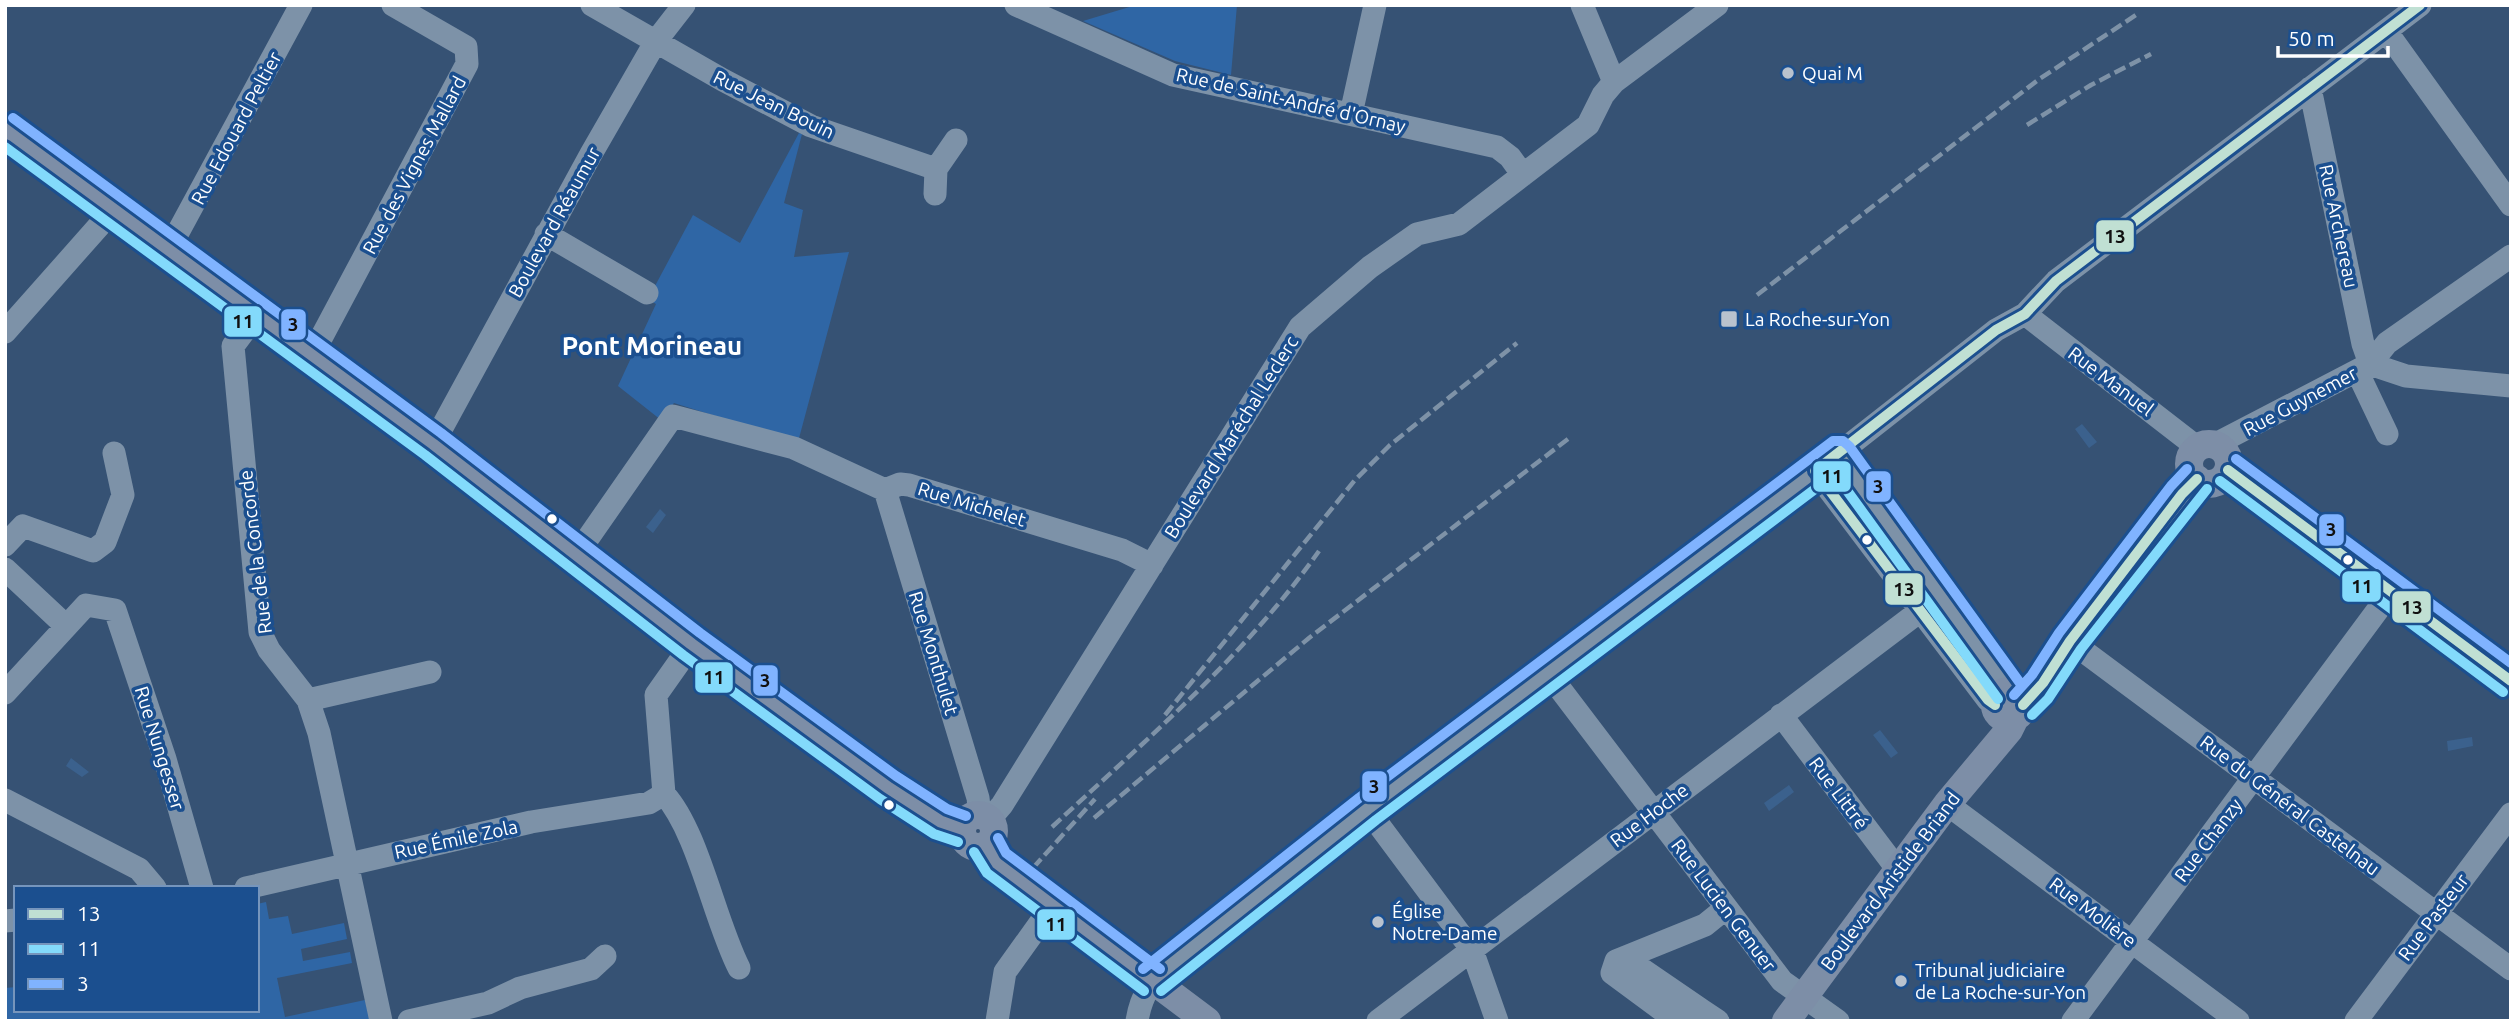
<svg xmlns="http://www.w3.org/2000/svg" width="2516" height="1026" viewBox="0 0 2516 1026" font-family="Ubuntu,sans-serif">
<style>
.green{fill:#2f66a5}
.water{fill:#3b618d}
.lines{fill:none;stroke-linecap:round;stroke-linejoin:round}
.minor{stroke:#7d92a8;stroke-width:23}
.major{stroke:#7d8ea7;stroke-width:28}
.rail{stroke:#7e92a7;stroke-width:4.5;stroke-dasharray:12 5;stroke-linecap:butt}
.bus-1-casing{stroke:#1b4f8f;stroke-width:16}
.bus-2-casing{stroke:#1b4f8f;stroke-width:16}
.bus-3-casing{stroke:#1b4f8f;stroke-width:16}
.bus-1{stroke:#c0e0d3;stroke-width:10}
.bus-2{stroke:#83dafb;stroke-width:10}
.bus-3{stroke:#80b3ff;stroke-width:10}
.poi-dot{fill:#b9c2ce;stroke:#1b4f8f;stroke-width:2.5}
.bus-dot{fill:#fff;stroke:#1b4f8f;stroke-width:2.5}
.labels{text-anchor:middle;stroke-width:7;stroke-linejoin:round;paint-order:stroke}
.poi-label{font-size:19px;fill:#fff;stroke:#1b4f8f;text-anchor:start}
.street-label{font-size:19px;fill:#fff;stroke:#1b4f8f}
.district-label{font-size:26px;font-weight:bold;fill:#fff;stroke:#1b4f8f}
.line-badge{stroke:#1b4f8f;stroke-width:2.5}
.pale-badge-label{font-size:19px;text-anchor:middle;font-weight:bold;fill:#111}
</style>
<rect width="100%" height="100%" fill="#365274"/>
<!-- green -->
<path class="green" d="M1136 5H1237L1231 75 1175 61 1083 21Z
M799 133 802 134 784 203 803 210 794 257 849 252 798 442 674 403 661 420 618 386 656 304 648 299 693 215 740 243Z
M1849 489 1897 548 1885 557 1842 495Z
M1900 552 1945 612 1934 621 1889 561Z
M266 902 269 919 288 916 292 934 344 923 347 939 301 949 303 961 350 952 352 963 277 978 285 1017 365 1000 370 1021H5V988L16 987V1010H257V904Z"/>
<!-- water -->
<path class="water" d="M2082 424 2097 442 2089 448 2075 429Z
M660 509 666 515 653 533 646 527Z
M1880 730 1898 753 1891 758 1873 735Z
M2472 737 2473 746 2448 751 2447 741Z
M71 758 89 772 82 777 66 766Z
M1789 785 1794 792 1769 811 1764 803Z"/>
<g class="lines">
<!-- minor -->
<path class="minor" d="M592 5 723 80 811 126 936 169
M1016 5 1173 75 1497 147 1510 157 1523 175
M1582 5 1614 82
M2386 31 2511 205
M2310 88 2363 344 2370 364
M1351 114 1375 5
M935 194 936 169 956 140
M546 234 647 293
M169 249 301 5
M257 314 233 346 260 632 269 650 308 700 319 733 381 1021
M2025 314 2198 448
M5 332 114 209
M312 355 467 64 466 47 393 5
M2370 364 2406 376 2511 386
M2357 371 2387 434
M433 444 591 154 656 41 684 5
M2214 445 2370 364 2387 343 2511 256
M1838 454 2009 691
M1815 471 1988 700 1995 705
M885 490 978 798 980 816
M5 545 23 526 93 551 105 542 123 495 114 453
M577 554 673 416 794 448 885 490 900 484 909 485 1122 550 1152 565
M5 569 66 626
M2070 641 2511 969
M1548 673 1782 981 1838 1021
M5 693 86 605 115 610 165 759 202 888
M308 700 430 672
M1781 715 1898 870
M664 794C698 831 714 919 739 968
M664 794 656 695 692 644
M5 800 139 869 155 888
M1947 804 2238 1021
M1367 809 1472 950 1497 1021
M989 820 1002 805 1300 327 1370 267 1417 234 1459 224 1588 125 1603 95 1614 82 1717 5
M246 888 531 822 649 803 664 794
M5 921 16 920
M1616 961 1643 970 1700 1009
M1689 1017 1700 1009 1718 1021
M409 1021 488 1003 520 988 591 969 605 956
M997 1021 1005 972 1053 905
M1137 1021C1141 995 1152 979 1172 963L1367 809 1838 454 1996 330 2025 314 2056 281 2420 5
M1378 1021 1920 611
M1677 1021 1612 973 1616 961 1705 925 1726 908
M2073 1021 2391 592
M2356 1021 2511 814"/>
<!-- major -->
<path class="major" d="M5 129 433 444 692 644 888 788 941 822 962 829
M2189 464a20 20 0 1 1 40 0a20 20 0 1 1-40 0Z
M2228 470 2511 681
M1995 705a14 14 0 1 1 28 0a14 14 0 1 1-28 0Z
M2023 705C2045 687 2054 664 2070 641L2182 494 2197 479
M962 831a16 16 0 1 1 32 0a16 16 0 1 1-32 0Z
M986 845 995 862 1207 1021
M1786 1021 1947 804 2009 730 2015 718"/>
<!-- rail -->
<path class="rail" d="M2027 125 2091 85 2151 54
M1757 295 2038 80 2139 13
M1165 715 1355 480 1390 445 1517 343
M1094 818 1309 638 1568 439
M1052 827C1147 739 1244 657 1319 551
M1033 868 1095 799"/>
<defs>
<path id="bus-1" d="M2228 470 2511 681
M1815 471 1996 330 2025 314 2056 281 2420 5
M1815 471 1988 700 1995 705
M2023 705 2043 683 2070 641 2182 494 2197 479"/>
<path id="bus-2" d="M5 147 425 455 683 655 880 799 934 834 958 842
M2220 481 2503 692
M2032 715 2048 699 2081 649 2207 489
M974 852 987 873 1144 991
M1161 991 1376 820 1835 474 1998 699"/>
<path id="bus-3" d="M13 118 441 433 700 633 896 776 947 809 966 816
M2236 459 2511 663
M2014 695 2032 675 2059 633 2171 486 2187 469
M998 838 1006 853 1160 969
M1143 969 1359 798 1833 441H1843L1849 446 2020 683"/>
</defs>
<!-- bus-1 casing -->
<use href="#bus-1" class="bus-1-casing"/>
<!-- bus-2 casing -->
<use href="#bus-2" class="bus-2-casing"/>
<!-- bus-3 casing -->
<use href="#bus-3" class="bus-3-casing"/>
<!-- bus-1 -->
<use href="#bus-1" class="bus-1"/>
<!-- bus-2 -->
<use href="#bus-2" class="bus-2"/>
<!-- bus-3 -->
<use href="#bus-3" class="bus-3"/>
</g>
<!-- markers -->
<g class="poi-dot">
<circle cx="1788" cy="73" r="7"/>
<rect x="1720" y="310" width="18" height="18" rx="3.5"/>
<circle cx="1378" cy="922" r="7"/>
<circle cx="1901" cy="981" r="7"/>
</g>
<g class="bus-dot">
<circle cx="552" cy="519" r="6"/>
<circle cx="1867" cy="540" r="6"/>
<circle cx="2348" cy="560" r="6"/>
<circle cx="889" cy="805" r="6"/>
</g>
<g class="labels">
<!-- poi labels -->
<g class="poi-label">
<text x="1802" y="80">Quai M</text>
<text x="1745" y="326">La Roche-sur-Yon</text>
<text x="1392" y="918">Église<tspan x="1392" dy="22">Notre-Dame</tspan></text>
<text x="1915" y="977">Tribunal judiciaire<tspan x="1915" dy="22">de La Roche-sur-Yon</tspan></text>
</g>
<!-- street labels -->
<g class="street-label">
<text transform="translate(1291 100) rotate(13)" y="7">Rue de Saint-André d'Ornay</text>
<text transform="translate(774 104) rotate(26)" y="7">Rue Jean Bouin</text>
<text transform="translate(236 128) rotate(-62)" y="7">Rue Edouard Peltier</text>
<text transform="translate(414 165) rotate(-62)" y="7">Rue des Vignes Mallard</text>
<text transform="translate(554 222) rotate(-61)" y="7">Boulevard Réaumur</text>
<text transform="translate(2339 226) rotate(78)" y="7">Rue Archereau</text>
<text transform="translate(2111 381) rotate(37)" y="7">Rue Manuel</text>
<text transform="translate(2300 401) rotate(-28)" y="7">Rue Guynemer</text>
<text transform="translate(1231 437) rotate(-58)" y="7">Boulevard Maréchal Leclerc</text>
<text transform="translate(972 504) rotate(17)" y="7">Rue Michelet</text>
<text transform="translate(255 552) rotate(-97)" y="7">Rue de la Concorde</text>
<text transform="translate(934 653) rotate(73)" y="7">Rue Monthulet</text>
<text transform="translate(160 748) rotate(73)" y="7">Rue Nungesser</text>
<text transform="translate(1839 793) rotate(53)" y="7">Rue Littré</text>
<text transform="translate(2290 805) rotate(37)" y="7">Rue du Général Castelnau</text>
<text transform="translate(1649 815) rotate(-37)" y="7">Rue Hoche</text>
<text transform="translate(456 839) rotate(-12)" y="7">Rue Émile Zola</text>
<text transform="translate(2208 840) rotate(-53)" y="7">Rue Chanzy</text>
<text transform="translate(1890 881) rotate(-53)" y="7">Boulevard Aristide Briand</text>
<text transform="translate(1724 905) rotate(53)" y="7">Rue Lucien Genuer</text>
<text transform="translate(2093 912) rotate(37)" y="7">Rue Molière</text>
<text transform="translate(2433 917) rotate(-53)" y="7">Rue Pasteur</text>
</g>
<!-- district labels -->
<g class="district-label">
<text x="652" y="355">Pont Morineau</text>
</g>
</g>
<g class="line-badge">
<rect x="2095" y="219" width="40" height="34" rx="7" fill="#c0e0d3"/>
<rect x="223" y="305" width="40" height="33" rx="7" fill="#83dafb"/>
<rect x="280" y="308" width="27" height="33" rx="7" fill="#80b3ff"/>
<rect x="1812" y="460" width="40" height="33" rx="7" fill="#83dafb"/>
<rect x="1865" y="470" width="27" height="33" rx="7" fill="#80b3ff"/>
<rect x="2318" y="513" width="27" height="34" rx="7" fill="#80b3ff"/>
<rect x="2341" y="570" width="41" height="33" rx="7" fill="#83dafb"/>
<rect x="1884" y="572" width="40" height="34" rx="7" fill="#c0e0d3"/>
<rect x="2391" y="590" width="41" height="34" rx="7" fill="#c0e0d3"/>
<rect x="694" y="661" width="40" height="33" rx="7" fill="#83dafb"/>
<rect x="752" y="664" width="27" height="33" rx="7" fill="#80b3ff"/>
<rect x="1361" y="770" width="27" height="33" rx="7" fill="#80b3ff"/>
<rect x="1036" y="908" width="40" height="33" rx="7" fill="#83dafb"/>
</g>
<g class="pale-badge-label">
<text x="2115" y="243">13</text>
<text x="243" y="328">11</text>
<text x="293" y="331">3</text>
<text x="1832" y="483">11</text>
<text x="1878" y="493">3</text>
<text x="2331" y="536">3</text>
<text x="2362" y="593">11</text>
<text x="1904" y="596">13</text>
<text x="2412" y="614">13</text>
<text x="714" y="684">11</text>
<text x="765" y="687">3</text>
<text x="1374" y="793">3</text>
<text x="1056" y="931">11</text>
</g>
<!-- border -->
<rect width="2516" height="1026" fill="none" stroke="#ffffff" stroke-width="14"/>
<!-- legend -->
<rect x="14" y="886" width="245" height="126" fill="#1b4f8f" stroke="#7695bc" stroke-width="2"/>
<rect x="28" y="909" width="35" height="10" fill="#c0e0d3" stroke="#7695bc" stroke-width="2"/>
<text x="77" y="921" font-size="21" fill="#ffffff">13</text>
<rect x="28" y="944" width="35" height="10" fill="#83dafb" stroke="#7695bc" stroke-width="2"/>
<text x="77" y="956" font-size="21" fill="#ffffff">11</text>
<rect x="28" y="979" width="35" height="10" fill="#80b3ff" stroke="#7695bc" stroke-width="2"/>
<text x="77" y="991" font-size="21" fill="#ffffff">3</text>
<!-- scale -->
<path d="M2278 46v10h110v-10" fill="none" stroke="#ffffff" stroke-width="3.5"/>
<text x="2288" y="46" font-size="21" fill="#ffffff" stroke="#1b4f8f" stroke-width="5" paint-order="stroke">50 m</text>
</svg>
